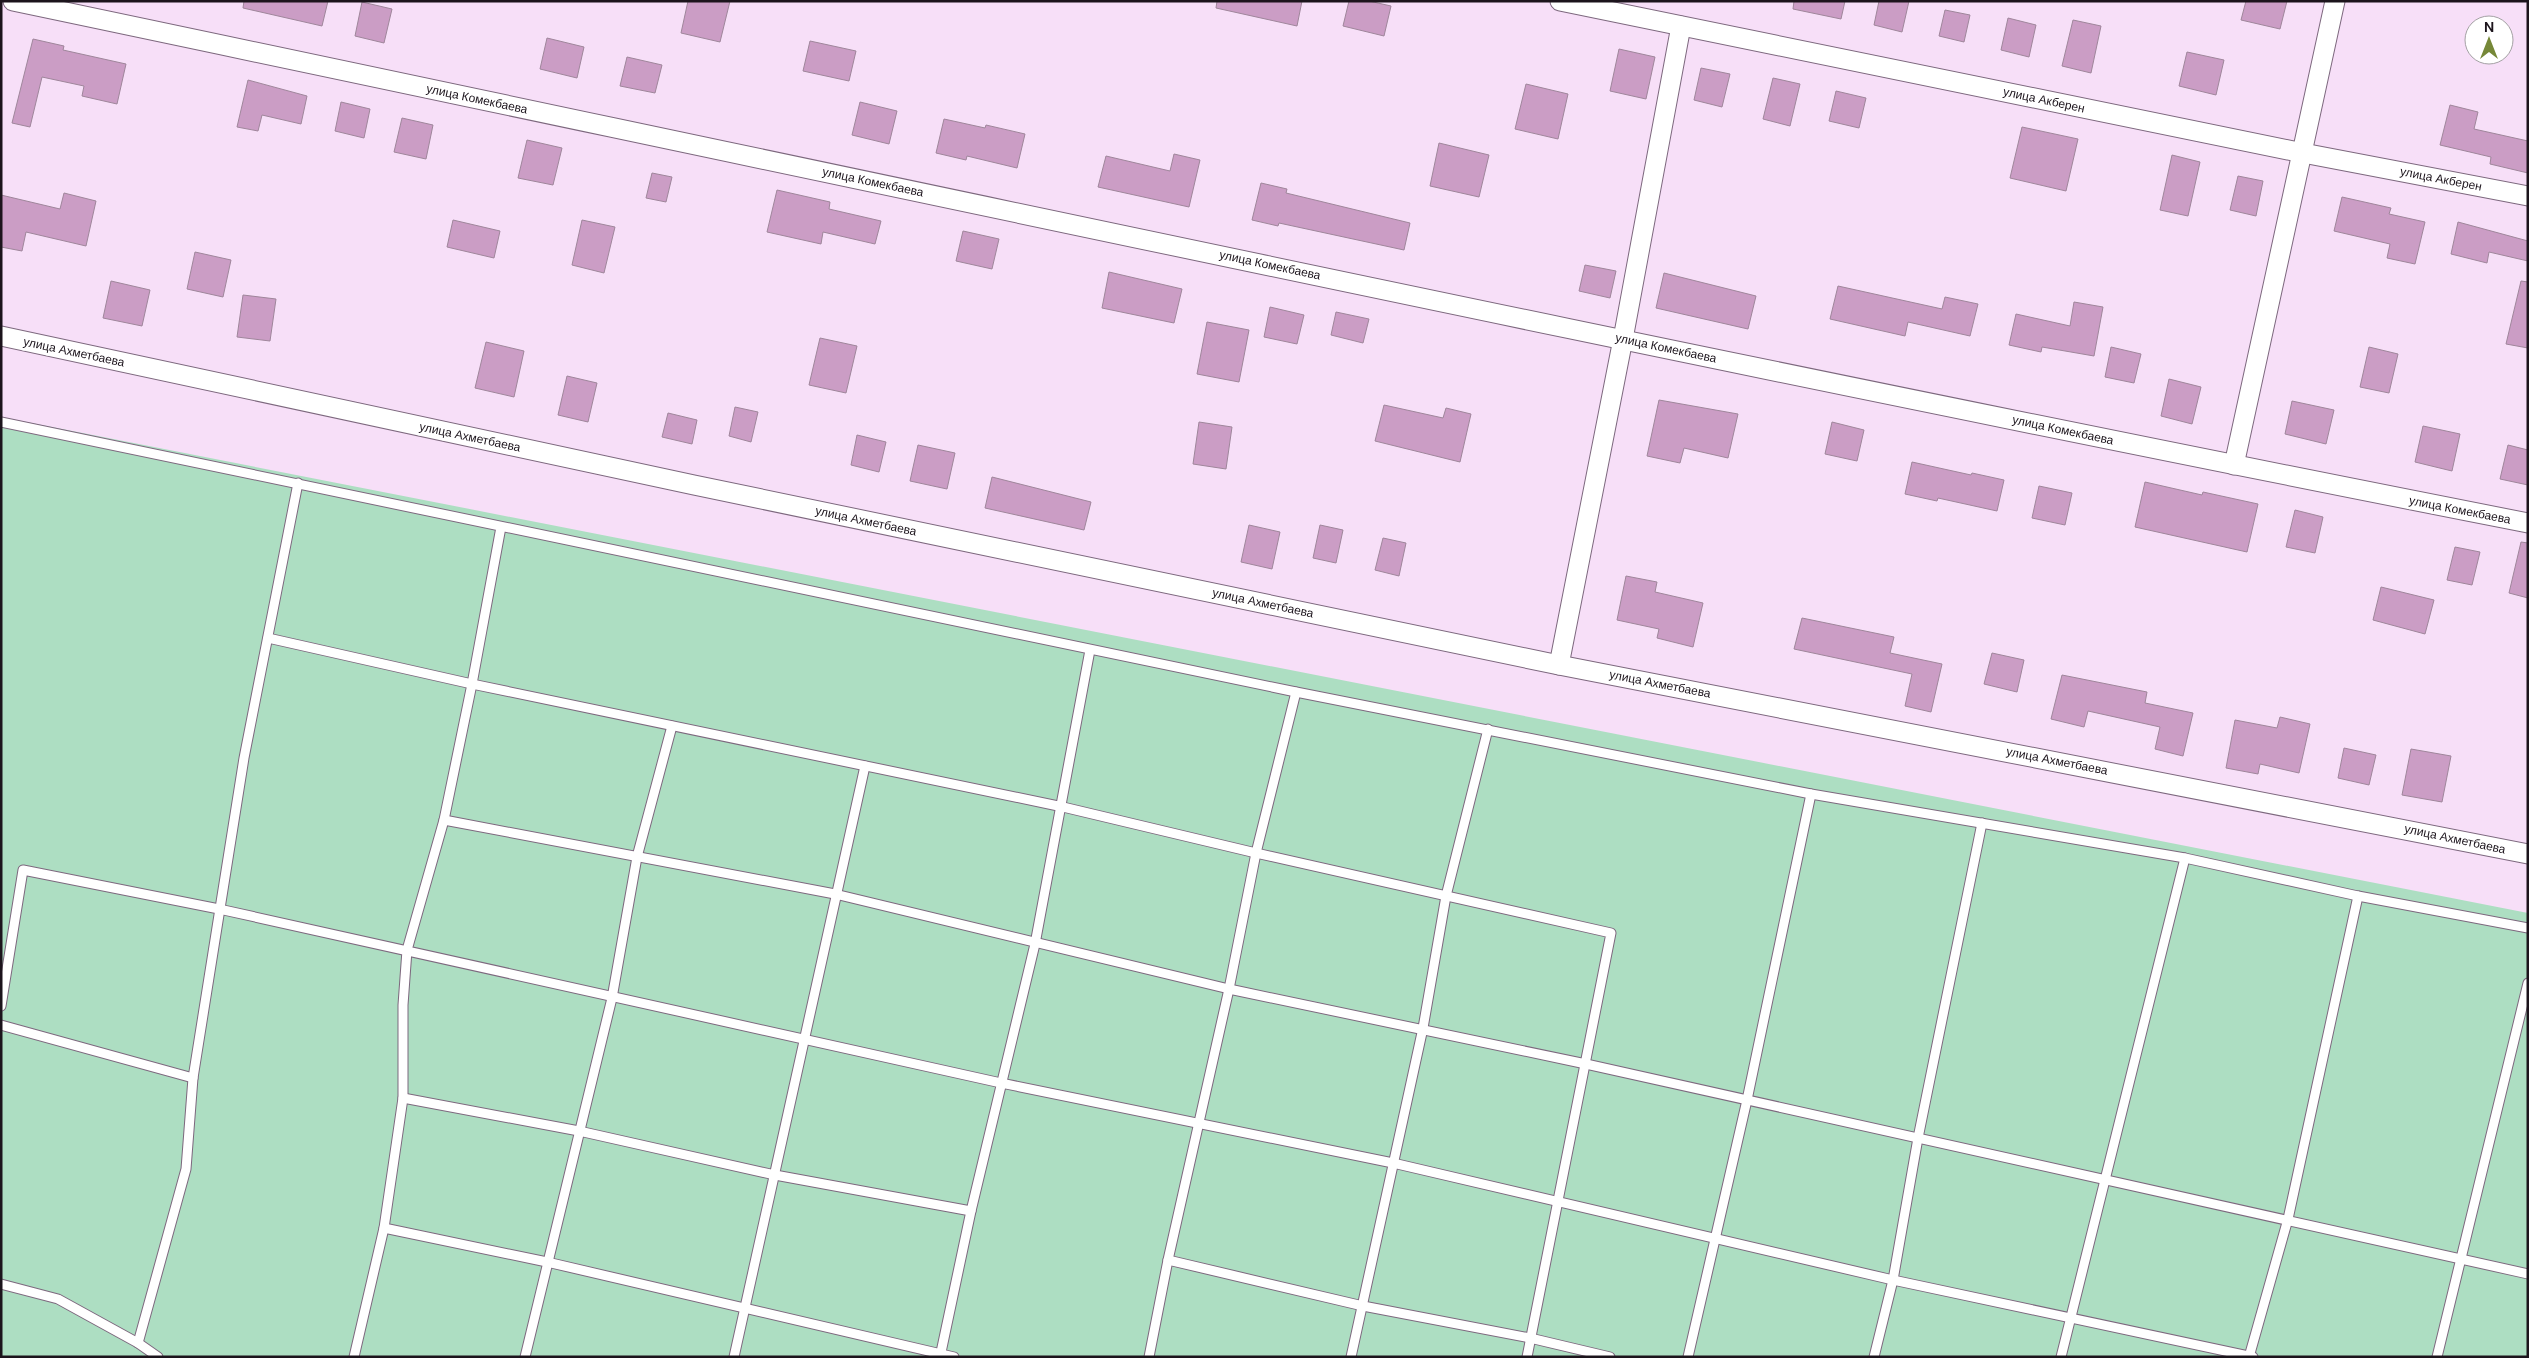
<svg xmlns="http://www.w3.org/2000/svg" width="2529" height="1358" font-family="'DM Sans',sans-serif">
<rect width="100%" height="100%" fill="#f7dff8"/>
<polygon fill="#addec2" points="1,417 2528,913 2528,1357 1,1357"/>
<g fill="#cb9dc5" stroke="#9f869b">
<polygon points="244,1 328,1 322,26 243,8"/>
<polygon points="688,1 730,1 720,42 681,33"/>
<polygon points="1217,1 1302,1 1297,26 1216,8"/>
<polygon points="1349,1 1369,1 1391,6 1384,36 1343,26"/>
<polygon points="1794,1 1845,1 1841,19 1793,9"/>
<polygon points="1879,1 1909,1 1902,32 1874,25"/>
<polygon points="2246,1 2287,1 2280,29 2241,20"/>
<polygon points="362,2 392,9 384,43 355,36"/>
<polygon points="1945,10 1970,15 1964,42 1939,36"/>
<polygon points="2008,18 2036,25 2029,57 2001,50"/>
<polygon points="2073,20 2101,26 2091,73 2062,66"/>
<polygon points="547,38 584,47 577,78 540,69"/>
<polygon points="33,39 64,46 63,50 126,64 117,104 82,96 84,86 42,77 30,127 12,123"/>
<polygon points="810,41 856,51 849,81 803,71"/>
<polygon points="1619,49 1655,57 1646,99 1610,91"/>
<polygon points="2187,52 2224,60 2216,95 2179,86"/>
<polygon points="627,57 662,65 655,93 620,86"/>
<polygon points="1701,68 1730,74 1722,107 1694,100"/>
<polygon points="1773,78 1800,84 1790,126 1763,119"/>
<polygon points="248,80 307,96 301,124 262,115 258,131 237,127"/>
<polygon points="1526,84 1568,94 1558,139 1515,129"/>
<polygon points="1836,91 1866,98 1859,128 1829,121"/>
<polygon points="341,102 370,109 364,138 335,131"/>
<polygon points="860,102 897,111 889,144 852,135"/>
<polygon points="2450,105 2478,112 2474,129 2528,141 2528,173 2490,164 2491,157 2440,145"/>
<polygon points="402,118 433,125 426,159 394,152"/>
<polygon points="944,119 985,128 986,125 1025,134 1017,168 967,156 966,160 936,153"/>
<polygon points="2022,127 2078,139 2066,191 2010,178"/>
<polygon points="527,140 562,148 553,185 518,178"/>
<polygon points="1439,143 1489,155 1479,197 1430,186"/>
<polygon points="1174,154 1200,160 1189,207 1098,187 1106,156 1170,171"/>
<polygon points="2172,155 2200,162 2188,216 2160,210"/>
<polygon points="652,173 672,177 666,202 646,198"/>
<polygon points="2238,176 2263,181 2256,216 2230,210"/>
<polygon points="1261,183 1287,189 1286,193 1410,223 1404,250 1279,223 1278,226 1252,220"/>
<polygon points="777,190 830,202 829,209 881,221 875,244 823,232 821,244 767,232"/>
<polygon points="64,193 96,201 86,246 26,232 22,251 1,247 1,195 60,209"/>
<polygon points="2342,197 2391,208 2389,214 2425,222 2415,264 2387,258 2390,244 2334,231"/>
<polygon points="453,220 500,231 494,258 447,247"/>
<polygon points="582,220 615,227 604,273 572,265"/>
<polygon points="2458,222 2528,241 2528,261 2489,252 2487,263 2451,254"/>
<polygon points="963,231 999,239 992,269 956,261"/>
<polygon points="195,252 231,260 223,297 187,289"/>
<polygon points="1585,265 1616,271 1610,298 1579,291"/>
<polygon points="1109,272 1182,289 1174,323 1102,308"/>
<polygon points="1664,273 1756,296 1748,329 1656,308"/>
<polygon points="111,281 150,290 142,326 103,318"/>
<polygon points="2521,281 2528,282 2528,348 2506,344"/>
<polygon points="1838,286 1942,309 1945,297 1978,304 1970,336 1908,322 1905,336 1830,319"/>
<polygon points="243,295 276,299 270,341 237,337"/>
<polygon points="2074,302 2103,307 2094,356 2042,347 2041,352 2009,345 2016,314 2070,326"/>
<polygon points="1270,307 1304,315 1297,344 1264,337"/>
<polygon points="1336,312 1369,319 1363,343 1331,335"/>
<polygon points="1207,322 1249,330 1239,382 1197,374"/>
<polygon points="820,338 857,346 846,393 809,385"/>
<polygon points="486,342 524,351 514,397 475,388"/>
<polygon points="2111,347 2141,354 2134,383 2105,377"/>
<polygon points="2369,347 2398,354 2389,393 2360,387"/>
<polygon points="567,376 597,383 588,422 558,415"/>
<polygon points="2169,379 2201,387 2192,424 2161,416"/>
<polygon points="1659,400 1738,414 1728,458 1684,448 1680,463 1647,456"/>
<polygon points="2292,401 2334,410 2326,444 2285,434"/>
<polygon points="1384,405 1443,418 1446,408 1471,414 1460,462 1375,441"/>
<polygon points="735,407 758,412 751,442 729,436"/>
<polygon points="668,413 697,420 692,444 662,437"/>
<polygon points="1199,422 1232,427 1226,469 1193,464"/>
<polygon points="1832,422 1864,430 1857,461 1825,454"/>
<polygon points="2423,426 2460,434 2452,471 2415,462"/>
<polygon points="857,435 886,442 879,472 851,465"/>
<polygon points="918,445 955,453 947,489 910,481"/>
<polygon points="2508,445 2528,450 2528,485 2500,479"/>
<polygon points="1912,462 1971,475 1972,473 2004,480 1997,511 1938,498 1937,501 1905,494"/>
<polygon points="992,477 1091,502 1084,530 985,508"/>
<polygon points="2145,482 2202,495 2203,492 2258,504 2247,552 2135,527"/>
<polygon points="2039,486 2072,493 2065,525 2032,518"/>
<polygon points="2295,510 2323,517 2315,553 2286,547"/>
<polygon points="1249,525 1280,532 1272,569 1241,562"/>
<polygon points="1320,525 1343,530 1336,563 1313,558"/>
<polygon points="1383,538 1406,543 1399,576 1375,570"/>
<polygon points="2521,542 2528,543 2528,598 2509,593"/>
<polygon points="2455,547 2480,552 2472,585 2447,580"/>
<polygon points="1626,576 1657,582 1655,592 1703,603 1693,647 1657,638 1659,629 1617,620"/>
<polygon points="2381,587 2434,600 2425,634 2373,620"/>
<polygon points="1802,618 1894,637 1890,653 1942,664 1931,712 1905,706 1912,674 1794,649"/>
<polygon points="1992,653 2024,660 2017,692 1984,684"/>
<polygon points="2062,675 2147,692 2145,703 2193,713 2183,756 2155,749 2160,727 2088,711 2084,727 2051,719"/>
<polygon points="2280,717 2310,724 2299,773 2260,764 2258,774 2226,768 2235,720 2277,728"/>
<polygon points="2344,748 2376,755 2369,785 2338,778"/>
<polygon points="2411,749 2451,756 2442,802 2402,795"/>
</g>
<g fill="none" stroke-linecap="round" stroke-linejoin="round">
<defs>
<g id="lane">
<polyline points="1,422 1296,692 1811,794 2185,858 2358,896 2528,928"/>
<polyline points="268,638 472,684 1063,807 1256,853 1611,933 1527,1357"/>
<polyline points="444,820 835,894 1229,989 1586,1064 2528,1274"/>
<polyline points="1,1006 23,870 219,909 1001,1083 1393,1163 1893,1280 2253,1357"/>
<polyline points="1,1025 193,1078"/>
<polyline points="403,1098 579,1131 775,1175 971,1211"/>
<polyline points="384,1228 547,1262 954,1357"/>
<polyline points="1168,1260 1363,1306 1530,1338 1610,1357"/>
<polyline points="1,1284 58,1299 138,1343 158,1357"/>
<polyline points="138,1343 186,1169 193,1078 244,758 298,483"/>
<polyline points="354,1357 384,1228 403,1098 403,1005 407,950 444,820 472,684 501,527"/>
<polyline points="525,1357 612,998 637,857 672,726"/>
<polyline points="734,1357 865,766"/>
<polyline points="940,1357 971,1211 1035,944 1090,650"/>
<polyline points="1149,1357 1168,1260 1229,989 1256,853 1296,692"/>
<polyline points="1351,1357 1423,1028 1446,896 1488,729"/>
<polyline points="1688,1357 1747,1100 1811,794"/>
<polyline points="1874,1357 1893,1280 1918,1138 1982,823"/>
<polyline points="2061,1357 2185,858"/>
<polyline points="2249,1357 2288,1219 2358,896"/>
<polyline points="2437,1357 2528,983"/>
</g>
<g id="street">
<path d="M13 1C851 177 1688 358 2528 523"/>
<polyline points="1560,1 2303,153 2528,196"/>
<polyline points="1,336 694,485 1559,665 2528,854"/>
<polyline points="2234,465 2335,1"/>
<polyline points="1559,665 1623,339 1681,26"/>
</g>
</defs>
<use href="#lane" stroke="#7d687e" stroke-width="11"/>
<use href="#street" stroke="#7d687e" stroke-width="21"/>
<use href="#lane" stroke="#fff" stroke-width="9"/>
<use href="#street" stroke="#fff" stroke-width="19"/>
</g>
<g text-anchor="middle" dominant-baseline="central" stroke-width="5" stroke-linejoin="round" paint-order="stroke">
<g font-size="12" fill="#1c141c" stroke="#fff">
<text transform="translate(477 99) rotate(12)">улица Комекбаева</text>
<text transform="translate(2044 100) rotate(12)">улица Акберен</text>
<text transform="translate(2441 179) rotate(11)">улица Акберен</text>
<text transform="translate(873 182) rotate(12)">улица Комекбаева</text>
<text transform="translate(1270 265) rotate(12)">улица Комекбаева</text>
<text transform="translate(1666 348) rotate(12)">улица Комекбаева</text>
<text transform="translate(74 352) rotate(12)">улица Ахметбаева</text>
<text transform="translate(2063 430) rotate(12)">улица Комекбаева</text>
<text transform="translate(470 437) rotate(12)">улица Ахметбаева</text>
<text transform="translate(2460 510) rotate(11)">улица Комекбаева</text>
<text transform="translate(866 521) rotate(12)">улица Ахметбаева</text>
<text transform="translate(1263 603) rotate(12)">улица Ахметбаева</text>
<text transform="translate(1660 684) rotate(11)">улица Ахметбаева</text>
<text transform="translate(2057 761) rotate(11)">улица Ахметбаева</text>
<text transform="translate(2455 839) rotate(12)">улица Ахметбаева</text>
</g>
</g>
<rect width="2529" height="1358" fill="none" stroke="#1c141c" stroke-width="5"/>
<g transform="translate(2489 40)"><circle r="24" fill="#ffffff" stroke="#a4a1a4"/>
<path d="M0-4L9 19L0 12L-9 19Z" fill="#768838"/>
<text y="-8" font-size="14" font-weight="bold" text-anchor="middle" fill="#1c141c">N</text>
</g>
</svg>
